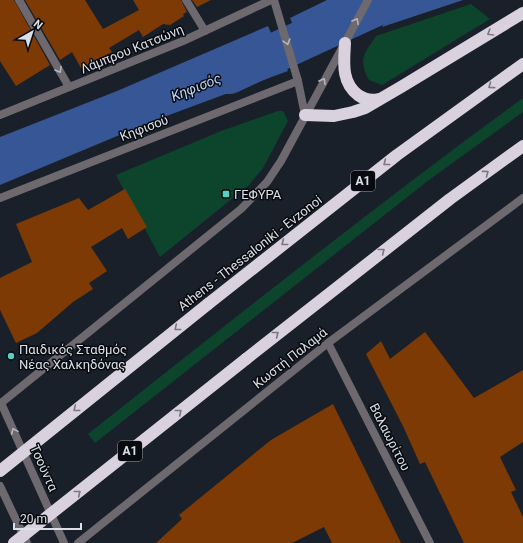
<svg xmlns="http://www.w3.org/2000/svg" width="523" height="543" font-family="Roboto,sans-serif">
<rect width="100%" height="100%" fill="#19202a"/>
<g fill="#0c452b">
<path d="M471 4 490 19 382 85 369 80C358 59 364 54 376 36Z"/>
<path d="M523 98V112L429 180 95 443 88 434C232 320 375 206 523 98Z"/>
<polygon points="278,111 283,111 288,121 263,168 249,185 160,257 116,175 221,131"/>
</g>
<g fill="#365695">
<polygon points="327,0 345,0 308,60 290,18"/>
<polygon points="397,0 463,0 382,27"/>
<polygon points="268,26 288,71 153,121 0,185 0,137 117,91"/>
</g>
<g fill="none" stroke-linecap="round" stroke-linejoin="round">
<polyline stroke="#365695" stroke-width="40" points="229,74 389,0"/>
</g>
<g fill="#7e3a04">
<polygon points="0,0 14,0 50,65 16,86 0,61"/>
<polygon points="25,0 85,0 103,29 139,10 133,0 181,0 187,12 183,14 184,16 170,25 163,24 143,37 139,30 109,48 112,52 81,68 72,52 60,60"/>
<polygon points="192,0 211,0 197,7"/>
<polygon points="125,189 147,227 128,239 122,228 91,247 107,271 89,283 93,289 73,302 37,333 16,343 0,310 0,278 32,262 16,224 79,198 88,210"/>
<polygon points="425,332 474,398 523,370 523,442 500,457 516,490 511,492 523,517 523,543 464,543 425,462 420,464 403,426 366,354 381,341 390,359"/>
<polygon points="333,404 401,543 332,543 324,527 292,543 156,543 182,519 179,515 271,440"/>
</g>
<g fill="none" stroke-linecap="round" stroke-linejoin="round">
<g stroke="#6d696e" stroke-width="8">
<polyline points="19,0 69,87"/>
<polyline points="186,0 205,31"/>
<polyline points="0,198 298,81"/>
<polyline points="328,343 430,543"/>
</g>
<g stroke="#6d696e" stroke-width="8">
<polyline points="274,0 298,81 305,115"/>
<polyline points="0,115 183,41 271,0"/>
<polyline points="1,403 64,543"/>
<polyline points="0,404 241,209 267,182 281,161 368,0"/>
<polyline points="0,486 27,543"/>
<polyline points="78,543 328,343 523,198"/>
</g>
<g stroke="#dad1df" stroke-width="12">
<path d="M345 43C344 62 341 82 358 95 365 100 371 101 379 99"/>
<polyline points="305,115 334,116 353,112 365,108 401,87 523,13"/>
<polyline points="208,304 397,155 523,64"/>
<polyline points="246,359 450,199 523,146"/>
</g>
<g stroke="#dad1df" stroke-width="12">
<polyline points="0,471 208,304"/>
<polyline points="14,543 246,359"/>
</g>
</g>
<defs><path id="oneway-chevron" d="M-2-3.5L2.5 0L-2 3.5" fill="none" stroke-width="1.6" stroke-linecap="round" stroke-linejoin="round"/></defs>
<g stroke="#b4b6bc">
<use href="#oneway-chevron" transform="translate(356 21) rotate(-61)"/>
<use href="#oneway-chevron" transform="translate(287 42) rotate(74)"/>
<use href="#oneway-chevron" transform="translate(59 70) rotate(60)"/>
<use href="#oneway-chevron" transform="translate(323 81) rotate(-61)"/>
<use href="#oneway-chevron" transform="translate(14 431) rotate(-114)"/>
</g>
<g stroke="#7b7781">
<use href="#oneway-chevron" transform="translate(490 33) rotate(149)"/>
<use href="#oneway-chevron" transform="translate(491 86) rotate(144)"/>
<use href="#oneway-chevron" transform="translate(386 163) rotate(142)"/>
<use href="#oneway-chevron" transform="translate(486 173) rotate(-36)"/>
<use href="#oneway-chevron" transform="translate(284 243) rotate(142)"/>
<use href="#oneway-chevron" transform="translate(382 251) rotate(-38)"/>
<use href="#oneway-chevron" transform="translate(177 328) rotate(141)"/>
<use href="#oneway-chevron" transform="translate(276 334) rotate(-38)"/>
<use href="#oneway-chevron" transform="translate(76 409) rotate(141)"/>
<use href="#oneway-chevron" transform="translate(179 412) rotate(-39)"/>
<use href="#oneway-chevron" transform="translate(78 493) rotate(-39)"/>
</g>
<g fill="#57cec1" stroke="#070a0e" stroke-width="1.5">
<rect x="222" y="190" width="8" height="8" rx="2"/>
<circle cx="11" cy="356" r="4"/>
</g>
<g text-anchor="middle" dominant-baseline="central" stroke-width="3" stroke-linejoin="round" paint-order="stroke">
<g fill="#070a0e" stroke="#9ba0a5" stroke-width="1">
<rect x="351" y="171" width="24" height="20" rx="3"/>
<rect x="118" y="441" width="24" height="20" rx="3"/>
</g>
<g font-size="12" font-weight="bold" fill="#dbe0e6">
<text x="363" y="181">Α1</text>
<text x="130" y="451">Α1</text>
</g>
<g font-size="13" fill="#dbe0e6" stroke="#070a0e">
<text transform="translate(132 49) rotate(-22)">Λάμπρου Κατσώνη</text>
<text transform="translate(144 128) rotate(-21)">Κηφισού</text>
<text transform="translate(250 253) rotate(-38)">Athens - Thessaloniki - Evzonoi</text>
<text transform="translate(290 358) rotate(-38)">Κωστή Παλαμά</text>
<text transform="translate(390 437) rotate(63)">Βαλαωρίτου</text>
<text transform="translate(44 468) rotate(66)">Τσούντα</text>
</g>
<g font-size="13" fill="#dbe0e6" stroke="#070a0e" text-anchor="start">
<text x="234" y="194">ΓΕΦΥΡΑ</text>
<text x="19" y="349">Παιδικός Σταθμός<tspan x="19" dy="15">Νέας Χαλκηδόνας</tspan></text>
</g>
<g font-size="14" font-style="italic" fill="#bfd3f8" stroke="#070a0e">
<text transform="translate(196 87) rotate(-22)">Κηφισός</text>
</g>
</g>
<g transform="translate(32 32) rotate(39)" stroke="#070a0e" stroke-width="3" paint-order="stroke">
<path d="M0-3L7 15L0 10L-7 15Z" fill="#dbe0e6"/>
<text y="-6" font-size="11" font-weight="bold" text-anchor="middle" fill="#dbe0e6">N</text>
</g>
<path d="M14 523v6h67v-6" fill="none" stroke="#dbe0e6" stroke-width="2"/>
<text x="20" y="523" font-size="12" fill="#dbe0e6" stroke="#070a0e" stroke-width="3" paint-order="stroke">20 m</text>
</svg>
